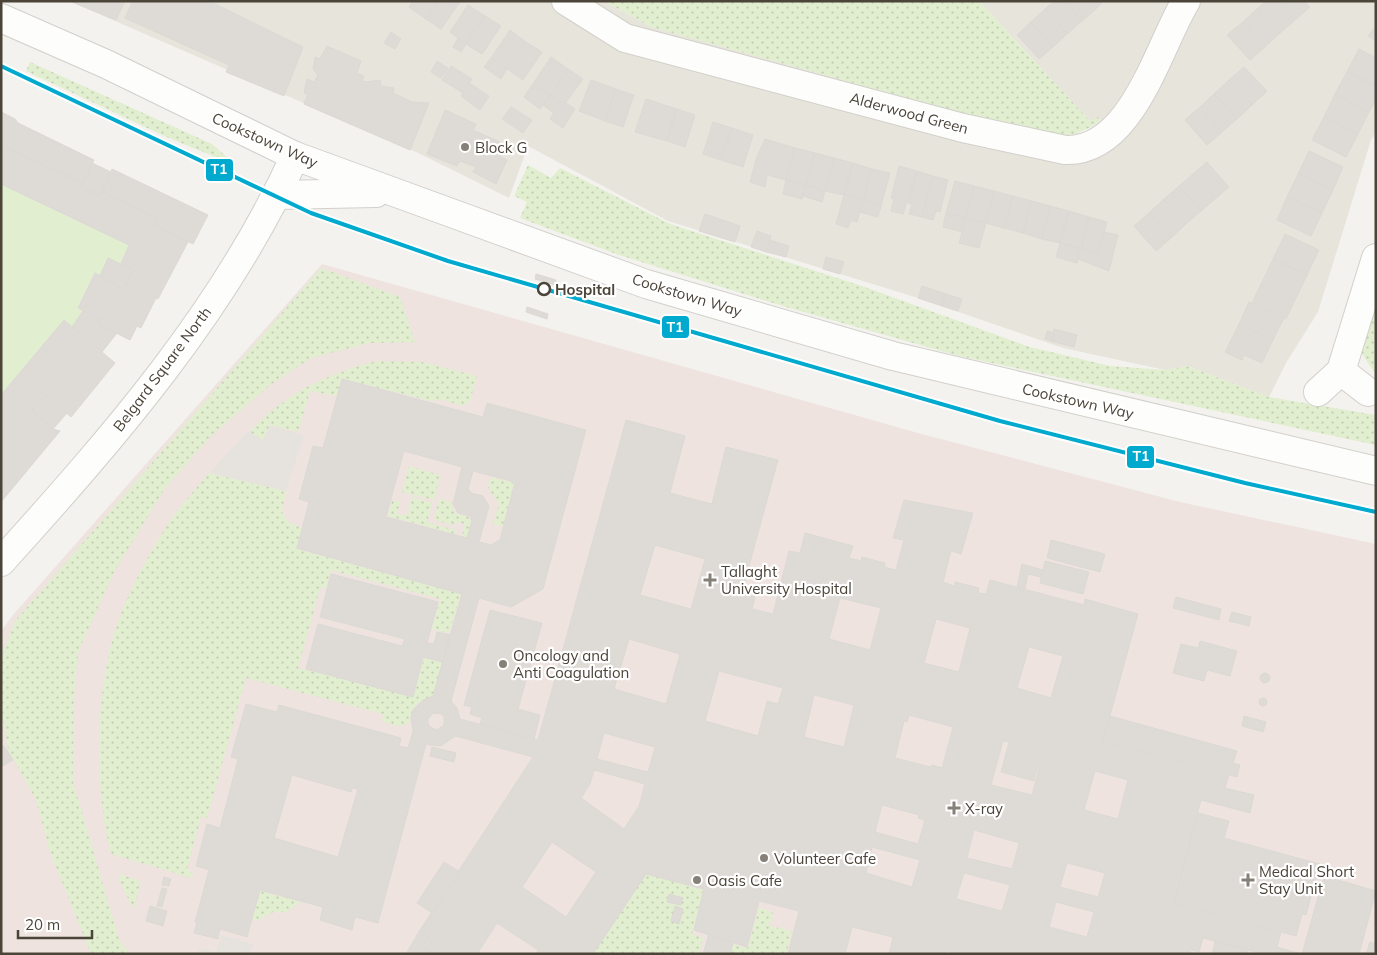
<svg xmlns="http://www.w3.org/2000/svg" width="1377" height="955" font-family="Mulish,sans-serif">
<defs>
<pattern id="grass-dots" width="8" height="8" patternUnits="userSpaceOnUse" patternTransform="scale(1.25)"><rect width="8" height="8" fill="#e1eecf"/><path d="M2 2h.1M6 6h.1" fill="none" stroke="#c3cdb2" stroke-width="1.8" stroke-linecap="round"/></pattern>
</defs>
<rect width="100%" height="100%" fill="#f4f2ee"/>
<polygon fill="#e7e4dc" points="69,1 604,1 651,27 1030,132 1084,133 1101,120 1090,121 979,1 1376,1 1376,132 1371,140 1318,312 1286,363 1269,397 1187,366 1165,370 1063,348 918,298 668,221 528,146 509,198 416,152"/>
<polygon fill="#eee3df" points="322,264 918,433 1180,502 1376,544 1376,954 1,954 1,631 13,615"/>
<g fill="url(#grass-dots)">
<path d="M604 1H979L1090 121 1099 117 1101 120C1073 140 1063 136 1030 132L651 27Z"/>
<polygon points="30,62 212,144 228,158 227,162 162,135 26,71"/>
<polygon points="528,165 551,178 560,168 670,224 862,286 1030,347 1110,366 1165,370 1187,366 1269,397 1376,415 1376,445 959,356 786,307 619,255 520,218 527,202 514,196"/>
<polygon points="321,268 400,297 415,342 369,343 311,358 270,385 212,435 165,488 114,572 78,652 74,699 73,782 119,939 129,954 91,954 50,852 36,800 8,749 1,710 1,658 15,621"/>
<polygon points="1376,299 1376,375 1361,352 1362,344"/>
<path d="M377 361 422 362 477 376 470 401 463 406 440 399 431 401 342 379 336 396 310 391 298 432 270 425 263 439 254 438 251 434 252 429C287 393 328 373 377 361Z"/>
<polygon points="409,466 440,475 434,500 402,492"/>
<path d="M209 473 286 491 282 512 288 522 302 528 297 549 461 594 449 633 432 629 440 599 331 570 326 588H320L298 668 413 697 424 658 442 662 433 696 415 705 408 724 396 726 382 721 383 714 246 678 207 818 201 817 187 869 193 874 192 878 111 854C96 793 95 720 108 658 117 612 143 563 168 524 180 506 195 490 209 473Z"/>
<polygon points="491,477 514,483 503,526 493,524 499,504 488,488"/>
<polygon points="412,497 432,503 427,522 455,530 455,534 388,516 392,500 400,502 397,514 407,516"/>
<polygon points="439,499 452,502 451,505 456,514 469,517 471,521 467,538 462,536 465,524 455,522 453,525 434,520"/>
<polygon points="120,874 139,881 139,889 134,908 132,907 119,879"/>
<polygon points="646,874 703,890 692,934 703,938 699,954 593,954"/>
<polygon points="260,891 301,902 286,912 273,912 257,921 252,920"/>
<polygon points="759,907 773,913 769,926 792,931 786,954 731,954 733,944 748,948"/>
</g>
<polygon fill="#e1eecf" points="1,184 129,245 121,264 100,276 94,274 78,307 83,311 72,327 64,320 1,395"/>
<g fill="#e6e3df">
<polygon points="270,426 304,435 286,491 209,473 248,431 263,440"/>
<polygon points="221,935 253,944 250,954 198,954 199,948 216,952"/>
</g>
<g fill="#dedbd6" stroke="#dcd9d4" fill-rule="evenodd">
<polygon points="70,1 125,1 116,20"/>
<polygon points="133,1 209,1 303,47 284,96 226,72 229,65 125,18"/>
<polygon points="413,1 438,1 426,19 409,7"/>
<polygon points="438,1 460,2 441,29 426,19"/>
<polygon points="1054,1 1065,1 1082,21 1067,34 1045,9"/>
<polygon points="1065,1 1091,1 1097,8 1082,21"/>
<polygon points="1091,1 1104,1 1097,8"/>
<polygon points="1266,1 1278,1 1295,20 1279,34 1257,9"/>
<polygon points="1278,1 1304,1 1310,7 1295,20"/>
<polygon points="468,5 485,16 466,44 450,32"/>
<polygon points="1045,9 1067,34 1053,47 1031,22"/>
<polygon points="1257,9 1279,34 1265,47 1243,22"/>
<polygon points="485,16 501,26 482,54 466,44"/>
<polygon points="1031,22 1053,47 1039,59 1017,35"/>
<polygon points="1243,22 1265,47 1250,60 1227,35"/>
<polygon points="1376,26 1376,41 1368,36"/>
<polygon points="510,30 526,42 507,69 491,58"/>
<polygon points="391,32 401,39 395,49 384,43"/>
<polygon points="458,38 466,44 461,52 453,47"/>
<polygon points="526,42 542,52 523,80 507,69"/>
<polygon points="327,46 361,61 357,73 364,76 362,81 367,82 380,80 381,86 394,88 393,93 412,102 429,103 410,150 304,104 308,94 304,93 307,79 314,82 318,75 313,69 315,57 320,59"/>
<polygon points="1359,49 1376,58 1376,86 1347,72"/>
<polygon points="551,57 568,69 550,95 533,84"/>
<polygon points="491,58 507,69 501,79 484,67"/>
<polygon points="437,61 448,68 441,78 431,72"/>
<polygon points="451,66 472,79 463,93 442,80"/>
<polygon points="1244,67 1267,91 1252,105 1229,80"/>
<polygon points="568,69 583,79 564,105 550,95"/>
<polygon points="1347,72 1376,86 1376,99 1369,112 1335,94"/>
<polygon points="591,80 616,89 605,121 579,111"/>
<polygon points="1229,80 1252,105 1237,119 1214,94"/>
<polygon points="469,83 489,96 480,110 461,96"/>
<polygon points="533,84 550,95 540,109 524,97"/>
<polygon points="616,89 634,95 623,127 605,121"/>
<polygon points="1214,94 1237,119 1222,132 1200,107"/>
<polygon points="1335,94 1369,112 1358,134 1324,117"/>
<polygon points="550,95 564,105 566,103 575,109 563,128 550,119 554,113 543,105"/>
<polygon points="646,99 677,109 667,141 635,132"/>
<polygon points="511,107 532,120 523,133 502,119"/>
<polygon points="1200,107 1222,132 1207,145 1185,120"/>
<polygon points="677,109 695,115 685,147 667,141"/>
<polygon points="445,110 476,124 473,130 500,142 498,145 504,148 500,157 507,160 496,184 473,172 476,167 460,161 457,166 427,154"/>
<polygon points="1,112 15,119 18,123 94,160 83,183 1,145"/>
<polygon points="1324,117 1358,134 1346,157 1312,140"/>
<polygon points="713,122 732,128 721,160 703,154"/>
<polygon points="732,128 753,135 743,167 721,160"/>
<polygon points="765,139 795,148 786,180 767,175 765,187 750,182 757,156"/>
<polygon points="1,145 83,183 81,187 100,196 102,192 158,218 155,225 188,242 158,299 156,298 141,328 137,326 130,340 98,324 100,319 78,308 95,273 124,289 133,270 121,264 129,245 1,184"/>
<polygon points="795,148 815,153 806,185 786,180"/>
<polygon points="1309,151 1343,167 1333,190 1298,174"/>
<polygon points="815,153 834,158 825,191 806,185"/>
<polygon points="834,158 853,163 844,195 825,191"/>
<polygon points="1207,162 1229,187 1215,199 1193,174"/>
<polygon points="92,163 111,172 100,196 81,187"/>
<polygon points="853,163 872,169 863,200 844,195"/>
<polygon points="899,166 917,171 903,214 891,211 894,199 891,198"/>
<polygon points="112,169 208,215 193,244 155,225 158,218 102,192"/>
<polygon points="872,169 890,173 881,206 863,200"/>
<polygon points="917,171 933,176 922,217 909,214 912,204 908,203"/>
<polygon points="1193,174 1215,199 1201,211 1179,186"/>
<polygon points="1298,174 1333,190 1322,213 1287,197"/>
<polygon points="933,176 948,180 940,212 936,211 933,220 922,217"/>
<polygon points="786,180 806,185 802,199 783,194"/>
<polygon points="955,181 974,186 966,218 946,213"/>
<polygon points="806,185 825,191 822,202 803,196"/>
<polygon points="974,186 994,191 986,223 966,218"/>
<polygon points="1179,186 1201,211 1186,224 1164,199"/>
<polygon points="994,191 1013,196 1004,228 986,223"/>
<polygon points="844,195 863,200 857,222 851,220 848,228 836,224"/>
<polygon points="1013,196 1032,201 1023,233 1004,228"/>
<polygon points="1287,197 1322,213 1311,236 1277,220"/>
<polygon points="1164,199 1186,224 1171,238 1149,213"/>
<polygon points="863,200 881,206 878,217 859,212"/>
<polygon points="1032,201 1050,206 1042,239 1023,233"/>
<polygon points="1050,206 1069,211 1060,243 1042,239"/>
<polygon points="1069,211 1089,217 1081,249 1060,243"/>
<polygon points="946,213 966,218 962,232 943,227"/>
<polygon points="1149,213 1171,238 1156,251 1134,226"/>
<polygon points="705,214 740,226 735,242 699,231"/>
<polygon points="1089,217 1107,222 1098,253 1081,249"/>
<polygon points="966,218 986,223 979,248 959,243"/>
<polygon points="757,231 771,236 766,252 751,247"/>
<polygon points="1104,232 1118,235 1109,271 1078,259 1081,249 1098,253"/>
<polygon points="1285,234 1319,250 1307,275 1273,259"/>
<polygon points="770,240 789,246 786,257 766,252"/>
<polygon points="1060,243 1081,249 1077,263 1056,257"/>
<polygon points="826,257 844,262 840,274 823,269"/>
<polygon points="108,258 133,270 124,289 100,276"/>
<polygon points="1273,259 1307,275 1295,300 1261,284"/>
<polygon points="536,274 556,280 555,285 535,279"/>
<polygon points="1261,284 1295,300 1286,319 1252,303"/>
<polygon points="922,286 946,294 942,306 918,298"/>
<polygon points="946,294 962,299 958,311 942,306"/>
<polygon points="1249,302 1284,318 1273,340 1239,324"/>
<polygon points="527,307 548,314 547,319 526,312"/>
<polygon points="83,311 100,319 98,324 117,333 102,352 72,327"/>
<polygon points="64,320 115,363 71,417 46,395 32,411 53,429 60,431 1,502 1,395"/>
<polygon points="1239,324 1273,340 1262,363 1244,355 1242,360 1225,352"/>
<polygon points="1054,329 1077,335 1074,347 1051,341"/>
<polygon points="1047,331 1054,333 1051,341 1045,339"/>
<path d="M342 379 483 417 487 403 586 430 543 589 511 607 479 598 451 701 457 708 460 719 538 740 626 420 685 436 670 493 712 504 726 447 778 460 743 588H745L744 593 755 597 752 609 773 614 789 551 800 553 805 533 853 546 849 558 861 561 862 557 885 563 884 567 896 570 904 540 893 538 904 500 973 513 961 554 951 551 943 582 954 586 955 582 979 588 978 593 986 594 990 580 1084 605 1085 599 1138 614 1103 741 1229 774 1225 788 1254 795 1250 813 1201 800 1174 903 1281 932 1277 947 1301 954H1262L1203 938 1199 952 1191 950 1189 954H957L946 951 945 954H889L893 937 852 927 845 954H788L799 911 759 901 747 947 694 930 704 889 646 874 593 954H536L538 950 497 923 477 954H433L422 946 429 936 420 930 533 757 455 736 441 746 430 745 423 743 413 731 411 718 413 710 423 700 433 696 462 594 297 548 309 502 299 499 313 446 323 448ZM404 451 462 467 453 504 458 513 470 516 472 521 467 538 386 517ZM473 471 515 482 500 540 491 545 479 542 489 506 483 496 471 493 468 489ZM655 545 705 559 691 609 640 595ZM840 598 881 608 870 650 829 639ZM936 619 970 628 959 672 924 663ZM629 639 680 654 666 704 614 689ZM1029 647 1063 656 1051 698 1017 688ZM719 671 783 688 778 704 767 701 758 736 705 721ZM814 695 854 705 844 747 804 737ZM433 713 441 714 444 717V725L437 730 430 727 428 723V719ZM909 715 953 727 942 768 932 765 931 767 895 758 904 721 907 722ZM604 733 655 747 648 772 597 759ZM1003 741 1009 742 1001 772 1034 781 1037 769H1039L1032 795 991 785ZM594 770 645 784 639 806 624 829 581 798 590 784ZM1095 771 1128 780 1118 819 1084 810ZM882 805 919 815 918 818 925 820 918 844 875 832ZM974 830 1019 843 1012 869 967 858ZM552 842 596 872 566 917 522 887ZM872 847 920 860 912 887 866 873ZM1067 863 1105 873 1098 897 1060 887ZM964 873 1010 885 1002 911 956 899ZM1056 902 1094 912 1087 937 1049 927Z"/>
<polygon points="46,395 67,413 53,429 32,411"/>
<polygon points="1051,540 1105,554 1100,572 1047,558"/>
<polygon points="1045,561 1089,572 1083,594 1040,583"/>
<polygon points="1022,564 1043,570 1041,577 1028,574 1025,589 1017,587"/>
<polygon points="331,574 438,602 427,643 434,644 437,632 450,635 443,662 423,657 413,697 306,669 318,624 402,646 405,639 320,617"/>
<polygon points="1176,597 1221,609 1219,620 1173,608"/>
<polygon points="490,610 542,623 518,709 540,715 534,739 480,724 482,718 470,714 472,707 464,705"/>
<polygon points="1232,612 1251,617 1249,626 1229,621"/>
<polygon points="1200,641 1237,651 1230,676 1207,670 1204,681 1173,673 1181,644 1198,648"/>
<circle cx="1265" cy="678" r="5"/>
<circle cx="1263" cy="702" r="4"/>
<path d="M246 704 277 712 279 705 383 733 401 738 399 746 408 748 413 731 426 744 378 923 355 917 352 930 320 920 323 907 260 890 247 937 220 929 218 939 194 933 197 923 195 922 209 870 196 866 207 824 220 828 238 759 231 757ZM292 775 351 792 352 788 358 789 338 857 274 838Z"/>
<polygon points="1110,716 1237,751 1233,763 1240,765 1237,777 1103,741"/>
<polygon points="1244,716 1266,722 1263,732 1242,726"/>
<polygon points="4,746 13,760 1,767 1,748"/>
<polygon points="432,747 456,753 454,762 430,756"/>
<polygon points="1198,813 1229,821 1224,838 1320,864 1306,915 1302,914 1296,936 1174,903"/>
<polygon points="444,862 460,872 432,913 417,903"/>
<polygon points="1324,876 1376,891 1359,954 1302,954"/>
<polygon points="164,877 171,879 169,886 162,885"/>
<polygon points="162,888 167,889 162,907 157,906"/>
<polygon points="669,894 683,898 681,905 667,902"/>
<polygon points="150,906 167,911 163,926 146,921"/>
<polygon points="675,906 683,909 679,924 671,921"/>
<polygon points="420,930 429,936 422,946 433,954 406,954"/>
<polygon points="709,934 733,943 730,954 703,954"/>
<polygon points="1215,942 1248,950 1247,954 1212,954"/>
<polygon points="1370,942 1376,944 1376,954 1366,954"/>
</g>
<g fill="none" stroke-linecap="round" stroke-linejoin="round">
<defs>
<g id="minor">
<path d="M566 1 625 38 963 128 1065 150C1132 153 1158 47 1186 1"/>
<polyline points="1,18 106,64 295,156 646,284 893,356 1376,471"/>
<polyline points="277,195 376,193"/>
<polyline points="1318,392 1341,371"/>
<polyline points="1368,392 1341,371 1376,258"/>
<path d="M1 562C114 437 225 310 295 156"/>
</g>
</defs>
<use href="#minor" stroke="#d2d0cb" stroke-width="30"/>
<use href="#minor" stroke="#fdfdfc" stroke-width="28"/>
<defs>
<polyline id="tram-1" points="1,66 311,213 448,261 1000,421 1245,483 1376,512"/>
</defs>
<use href="#tram-1" stroke="#fff" stroke-width="8"/>
<use href="#tram-1" stroke="#00a9ce" stroke-width="4"/>
</g>
<g fill="#868178" stroke="#fff" stroke-width="2">
<circle cx="465" cy="147" r="5"/>
<path d="M707.5 572.5h5v5h5v5h-5v5h-5v-5h-5v-5h5z"/>
<circle cx="503" cy="664" r="5"/>
<path d="M951.5 800.5h5v5h5v5h-5v5h-5v-5h-5v-5h5z"/>
<circle cx="764" cy="858" r="5"/>
<circle cx="697" cy="880" r="5"/>
<path d="M1245.5 872.5h5v5h5v5h-5v5h-5v-5h-5v-5h5z"/>
</g>
<circle fill="#fff" stroke="#4b4439" stroke-width="2.5" cx="544" cy="289" r="6"/>
<g text-anchor="middle" dominant-baseline="central" stroke-width="4.5" stroke-linejoin="round" paint-order="stroke">
<g font-size="15" fill="#4b4439" stroke="#fff">
<text transform="translate(909 113) rotate(15)">Alderwood Green</text>
<text transform="translate(265 140) rotate(24)">Cookstown Way</text>
<text transform="translate(687 295) rotate(17)">Cookstown Way</text>
<text transform="translate(162 369) rotate(-53)">Belgard Square North</text>
<text transform="translate(1078 401) rotate(13)">Cookstown Way</text>
</g>
<g font-size="15" fill="#4b4439" stroke="#fff" text-anchor="start">
<text x="475" y="147">Block G</text>
<text x="721" y="571">Tallaght<tspan x="721" dy="17">University Hospital</tspan></text>
<text x="513" y="655">Oncology and<tspan x="513" dy="17">Anti Coagulation</tspan></text>
<text x="965" y="808">X-ray</text>
<text x="774" y="858">Volunteer Cafe</text>
<text x="1259" y="871">Medical Short<tspan x="1259" dy="17">Stay Unit</tspan></text>
<text x="707" y="880">Oasis Cafe</text>
</g>
<g font-size="15" font-weight="bold" fill="#4b4439" stroke="#fff" text-anchor="start">
<text x="555" y="289">Hospital</text>
</g>
</g>
<g stroke="#fff" stroke-width="2">
<rect x="205" y="158" width="29" height="24" rx="5" fill="#00a9ce"/>
<rect x="661" y="315" width="29" height="24" rx="5" fill="#00a9ce"/>
<rect x="1126" y="445" width="29" height="24" rx="5" fill="#00a9ce"/>
</g>
<g font-size="14" text-anchor="middle" font-weight="bold" fill="#fff">
<text x="219" y="174">T1</text>
<text x="675" y="332">T1</text>
<text x="1141" y="461">T1</text>
</g>
<rect width="1377" height="955" fill="none" stroke="#4b4439" stroke-width="5"/>
<path d="M18 930v8h74v-8" fill="none" stroke="#4b4439" stroke-width="2.5"/>
<text x="25" y="930" font-size="15" fill="#4b4439" stroke="#ffffff" stroke-width="4" paint-order="stroke">20 m</text>
</svg>
